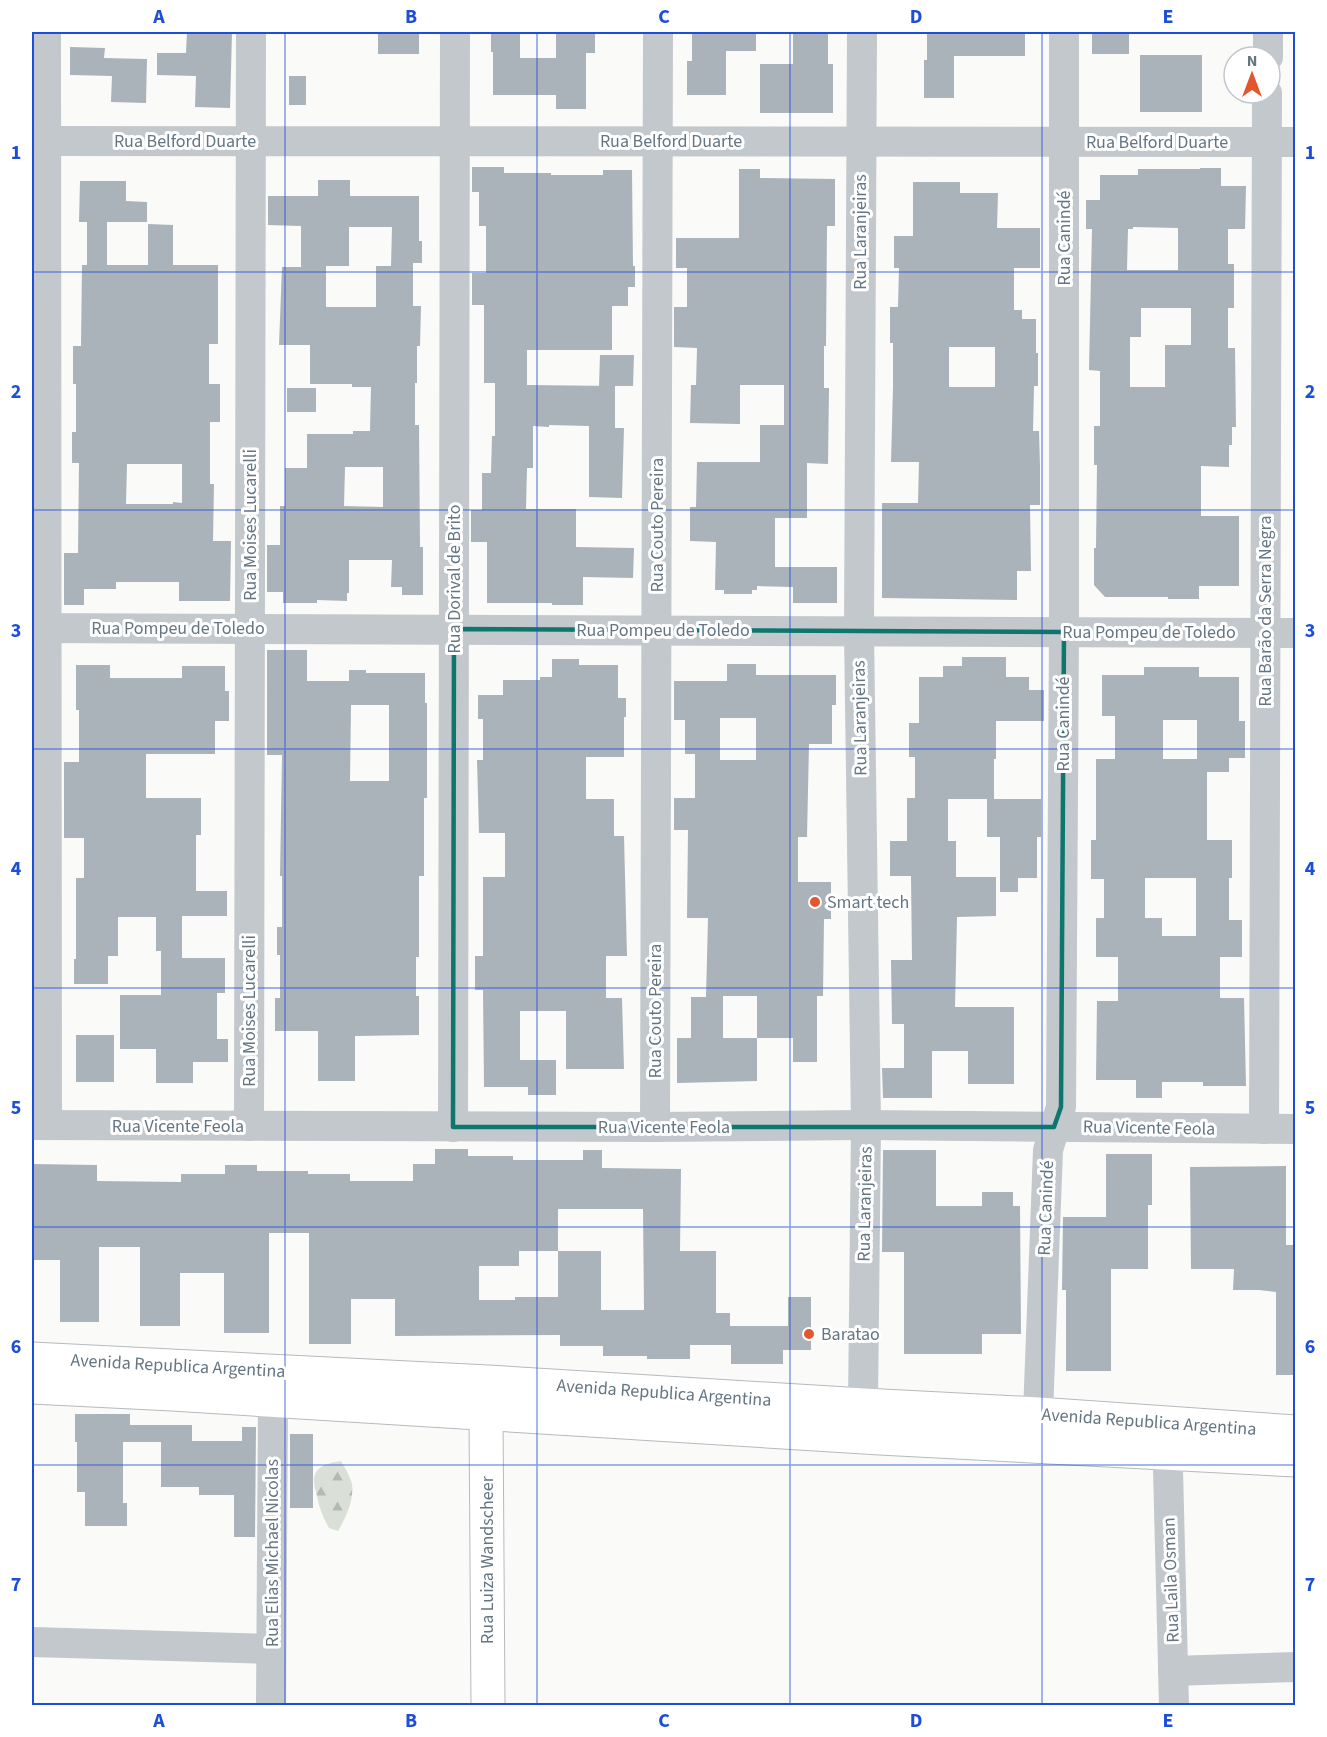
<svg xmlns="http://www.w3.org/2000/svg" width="1327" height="1737" font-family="'Source Sans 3',sans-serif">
<defs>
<pattern id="forest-firs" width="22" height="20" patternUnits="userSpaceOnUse" patternTransform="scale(1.5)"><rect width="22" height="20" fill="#dadfd7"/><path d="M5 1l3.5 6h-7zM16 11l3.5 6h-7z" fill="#b4b9b4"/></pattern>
</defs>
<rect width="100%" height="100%" fill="#fafaf8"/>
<path fill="url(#forest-firs)" d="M341 1461C345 1468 350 1476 352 1484 354 1501 346 1517 338 1531L329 1528C323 1518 319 1507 317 1496 316 1491 314 1487 314 1482 313 1466 329 1463 341 1461Z"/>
<g fill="#aab3b9" fill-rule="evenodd">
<polygon points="187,32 232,32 230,108 195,107 196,76 157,75 157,53 186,53"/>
<rect x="378" y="32" width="41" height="22"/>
<polygon points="491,32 520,32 520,58 556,58 556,32 595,32 595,53 586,53 586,109 556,109 556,95 493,95 493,52 491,52"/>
<polygon points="692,32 756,32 756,51 726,51 726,95 687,95 687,61 692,61"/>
<polygon points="793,32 828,32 828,64 833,64 833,113 760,113 760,64 793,64"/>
<polygon points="927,32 1025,32 1025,56 954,56 954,98 924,98 924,60 927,60"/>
<rect x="1092" y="32" width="37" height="22"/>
<polygon points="70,47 105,48 104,58 147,59 146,103 111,102 112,76 70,75"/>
<rect x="1140" y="55" width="62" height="57"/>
<rect x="289" y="76" width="17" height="29"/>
<polygon points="472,167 504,167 504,173 551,173 551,175 603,175 603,170 632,170 633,266 635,266 635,287 628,287 628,306 612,306 612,350 527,350 527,385 615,386 615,428 624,428 622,498 589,497 589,426 549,425 549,427 533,426 533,468 527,468 526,509 576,509 576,547 634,548 633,578 583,577 583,605 552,605 552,603 487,603 487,542 471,542 471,510 482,510 482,473 491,473 492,436 495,436 495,383 484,383 484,305 472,305 472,273 486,273 486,226 479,226 479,192 472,192"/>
<path d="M1200 168H1221V186H1246L1245 229H1228V264H1234V308H1228V348H1235L1236 427H1232V445H1229V467L1201 466V516H1239V586H1199V599H1168V597H1105L1094 585V548H1096L1097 465H1094V426H1100V371L1089 370 1092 229H1086V200H1100V175H1138V169H1200ZM1133 227 1178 228V270H1127L1128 229H1133ZM1141 308H1191V345H1165V387H1130V337H1141Z"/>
<polygon points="739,169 760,169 760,178 835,179 835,226 827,226 826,346 824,346 824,388 829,388 828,464 807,463 807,518 775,518 775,567 837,567 837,603 793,603 793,587 757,586 757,590 752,590 752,594 724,594 724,590 715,590 716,542 690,541 690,507 696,507 697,462 760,462 760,425 784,425 784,385 740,385 740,424 690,423 691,385 696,385 697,348 674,347 674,307 687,307 687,268 676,268 676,238 739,238"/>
<path d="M318 180H350V196H419V241H422V263H413V306H421L420 346H417V383H415V425H419L420 547H423V595H402V587H391L392 560H349V593H347V601L317 600V603H283V592H267V545H280V506H285V468H307V434H353V431H370L371 387H352V384H310V345H279L282 267H301V226L268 225V196H318ZM349 227H392L391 266H376V307H326V266H349ZM345 467H383V507L344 506Z"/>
<path d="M80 181H126V201L147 202V222H107V265H148V224L173 225V265H218V344H209V384H220V422H210V484H214L213 541H231L230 601H179V582H116V589H84V605H64V553H78L79 463H72V432H76V384H73V346H81L82 265H87V222H79ZM127 464H182V503L173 502V504H126Z"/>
<path d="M913 182H960V193H998L997 228H1040V268H1014V310H1022V319H1036V353H1038V386H1034L1033 431H1039L1040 467V505H1030L1031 571H1017V600L882 598V503H918L919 462H891L893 387V343H890V307H898L899 268H894V236H913ZM949 347H995V387H949Z"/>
<polygon points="600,355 634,355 633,386 599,386"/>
<rect x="287" y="388" width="29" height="24"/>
<path d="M267 650H307V681H349V670H366V673H425V703H427V798H424V876H419V957H416V996H419V1035L355 1036V1081H318V1031H275V998H280V955H277V927H282V876H280L282 755H267ZM351 705H389V781H350Z"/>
<polygon points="962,657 1006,657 1006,677 1029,677 1029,690 1044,690 1044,721 996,721 996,759 994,759 994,799 1041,799 1041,837 1037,837 1037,878 1018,878 1018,892 1000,892 1000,837 987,837 987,799 948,799 948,841 956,841 956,877 996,877 996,916 957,917 955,1007 1014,1007 1014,1084 968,1084 968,1051 932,1051 932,1098 883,1098 882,1068 904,1068 904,1024 892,1024 891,960 912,960 911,876 890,876 890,841 907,841 907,798 915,798 915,757 909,757 909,723 919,723 919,677 943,677 943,666 962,666"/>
<polygon points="552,659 579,659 579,665 618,665 618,698 626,698 626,717 624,717 624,757 586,757 586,799 614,799 614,836 624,836 627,956 606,956 606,998 622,998 624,1069 566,1069 566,1011 520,1011 520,1060 556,1060 556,1095 528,1095 528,1087 484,1087 483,990 475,990 475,956 483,956 483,877 505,877 505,833 479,833 477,760 483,760 483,719 478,719 478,695 503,695 503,680 540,680 540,677 552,677"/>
<path d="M727 664H756V675H836V705H832V744H809L807 837H798V882H831V919H824L823 996H817V1062H793V1038H757V1081L677 1083V1038H691V997H706L708 918H687L688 830H674V798H695V754H685V720H674V681H727ZM720 718H756V760H720ZM723 996H757V1038H723Z"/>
<polygon points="76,665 110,665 110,678 182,678 182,666 225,666 225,691 229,691 229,721 215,721 215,754 146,754 146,798 201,798 201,835 196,835 196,891 227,891 227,916 182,916 182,958 225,958 225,993 217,993 217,1039 228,1039 228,1062 193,1062 193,1083 156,1083 156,1049 120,1049 120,995 161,995 161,951 156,951 156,917 118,917 118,956 108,956 108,984 74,984 74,959 76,959 76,878 84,878 84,838 64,838 64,762 79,762 79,710 76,710"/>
<path d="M1144 667H1199V677H1239V721H1245V758H1229V772H1207V840H1232V878H1229V920H1242V957H1220V998H1244L1246 1086H1203V1082H1162V1098H1136V1080H1096L1097 1001H1118V957H1096V918H1104V879H1091V840H1096V759H1115V716H1102V675H1144ZM1163 720H1197V759H1163ZM1145 878H1196V936H1162V918H1145Z"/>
<rect x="76" y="1035" width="38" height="47"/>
<path d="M435 1149H468V1156H513V1160H583V1150H602V1168L681 1169 680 1251H716V1313H730V1326H788V1297H811V1350H783V1364H731V1345H690V1359H647V1356H603V1346H560V1335L395 1336V1299H351V1344H309V1233H269V1333H224V1273H180V1326H140V1247H99V1322H60V1260H32V1164L97 1165V1181L181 1182V1174H225V1165H257V1171H308V1174H350V1181H413V1164H435ZM558 1209H643L644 1310H601V1251H558ZM519 1251H558V1297H515V1300H479V1266H519Z"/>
<polygon points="883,1150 936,1150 936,1206 982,1206 982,1192 1013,1192 1013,1206 1020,1206 1021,1334 982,1334 982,1354 904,1354 904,1252 882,1252"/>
<polygon points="1106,1154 1152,1154 1152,1205 1148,1205 1148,1269 1111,1269 1111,1371 1066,1371 1066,1290 1062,1290 1063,1217 1106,1217"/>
<polygon points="1286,1166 1286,1245 1296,1245 1296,1375 1276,1375 1276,1292 1259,1290 1233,1290 1234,1269 1191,1269 1190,1167"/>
<polygon points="75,1414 130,1414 130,1425 192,1425 192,1441 242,1441 242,1427 256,1427 255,1537 234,1537 234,1495 199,1495 199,1487 161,1487 161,1442 123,1442 123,1503 127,1503 127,1526 85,1526 85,1492 77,1492 77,1442 75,1442"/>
<rect x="290" y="1434" width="23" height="74"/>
</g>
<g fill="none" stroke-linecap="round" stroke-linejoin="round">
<defs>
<g id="major">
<polyline points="32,1359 488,1382 863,1405 1038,1414 1296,1432"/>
<polyline points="32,1387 172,1394 880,1438 1296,1460"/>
<polyline points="487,1392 486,1415 488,1706"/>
</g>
</defs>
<use href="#major" stroke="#b5babe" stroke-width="35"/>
<g stroke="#c3c8cc" stroke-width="30">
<polyline points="46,32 47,1125"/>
<polyline points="862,32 859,631 866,1125 863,1405 864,1420 868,1428"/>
<polyline points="1268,57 1268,32"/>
<polyline points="46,141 1296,142"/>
<polyline points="32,628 1296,633"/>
<polyline points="32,1125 655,1127 866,1125 1296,1129"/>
<polyline points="249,1126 251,32"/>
<polyline points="453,1127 455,32"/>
<polyline points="655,1127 658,32"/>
<polyline points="1264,1129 1267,93"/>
<polyline points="1167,1430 1174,1706"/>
<polyline points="1027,1436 1037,1424 1038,1414 1048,1150 1061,1107 1064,632 1064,32"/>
<polyline points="32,1642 271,1649"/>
<polyline points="1173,1671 1296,1667"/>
<polyline points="271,1706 273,1401"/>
</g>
<use href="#major" stroke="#fff" stroke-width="33"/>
</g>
<path fill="none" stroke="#0f766e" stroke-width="4.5" stroke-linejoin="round" d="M454 629 1064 632 1061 1107 1054 1127H453Z"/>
<path fill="none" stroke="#1d4ed8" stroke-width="1.5" stroke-opacity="0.55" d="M285 32V1706M537 32V1706M790 32V1706M1042 32V1706M32 272H1296M32 510H1296M32 749H1296M32 988H1296M32 1227H1296M32 1465H1296"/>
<g fill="#e4572e" stroke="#fff" stroke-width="2">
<circle cx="815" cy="902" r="6"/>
<circle cx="809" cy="1334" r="6"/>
</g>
<g text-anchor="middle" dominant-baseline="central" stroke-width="6" stroke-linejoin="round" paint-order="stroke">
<g font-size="18" fill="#657683" stroke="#fff">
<text x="185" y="141">Rua Belford Duarte</text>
<text x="671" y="141">Rua Belford Duarte</text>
<text x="1157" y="142">Rua Belford Duarte</text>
<text transform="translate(860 232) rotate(-90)">Rua Laranjeiras</text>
<text transform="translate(1064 238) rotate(-90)">Rua Canindé</text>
<text transform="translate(250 525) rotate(-90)">Rua Moises Lucarelli</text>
<text transform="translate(657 525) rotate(-90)">Rua Couto Pereira</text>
<text transform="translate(454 579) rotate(-90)">Rua Dorival de Brito</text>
<text transform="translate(1265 611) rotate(-90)">Rua Barão da Serra Negra</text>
<text x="178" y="628">Rua Pompeu de Toledo</text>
<text x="663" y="630">Rua Pompeu de Toledo</text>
<text x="1149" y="632">Rua Pompeu de Toledo</text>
<text transform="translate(860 718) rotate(-91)">Rua Laranjeiras</text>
<text transform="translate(1063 724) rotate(-90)">Rua Canindé</text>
<text transform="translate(249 1011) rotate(-90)">Rua Moises Lucarelli</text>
<text transform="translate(655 1011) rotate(-90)">Rua Couto Pereira</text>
<text x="178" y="1126">Rua Vicente Feola</text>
<text x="664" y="1127">Rua Vicente Feola</text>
<text transform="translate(1149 1128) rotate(1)">Rua Vicente Feola</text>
<text transform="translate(865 1204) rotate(-89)">Rua Laranjeiras</text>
<text transform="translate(1046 1208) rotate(-88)">Rua Canindé</text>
<text transform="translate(178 1366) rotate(3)">Avenida Republica Argentina</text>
<text transform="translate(664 1393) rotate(4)">Avenida Republica Argentina</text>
<text transform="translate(1149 1422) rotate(4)">Avenida Republica Argentina</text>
<text transform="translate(272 1553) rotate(-90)">Rua Elias Michael Nicolas</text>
<text transform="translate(487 1560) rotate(-90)">Rua Luiza Wandscheer</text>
<text transform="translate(1171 1580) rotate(-92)">Rua Laila Osman</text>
</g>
<g font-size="18" fill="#657683" stroke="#fff" text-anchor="start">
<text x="827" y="902">Smart tech</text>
<text x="821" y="1334">Baratao</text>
</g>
</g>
<rect width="1327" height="1737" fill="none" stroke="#ffffff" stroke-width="66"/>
<g transform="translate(1252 75)"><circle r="28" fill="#ffffff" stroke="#c1c8cd" stroke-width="1.5"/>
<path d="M0-4.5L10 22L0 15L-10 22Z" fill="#e4572e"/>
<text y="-9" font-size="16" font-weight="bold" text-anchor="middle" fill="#657683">N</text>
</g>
<rect x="33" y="33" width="1261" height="1671" fill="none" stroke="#1d4ed8" stroke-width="2"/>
<g font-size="20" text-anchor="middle" font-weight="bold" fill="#1d4ed8">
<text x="159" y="23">A</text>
<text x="411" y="23">B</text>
<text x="664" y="23">C</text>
<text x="916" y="23">D</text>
<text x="1168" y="23">E</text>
<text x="16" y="159">1</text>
<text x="1310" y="159">1</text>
<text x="16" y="398">2</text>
<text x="1310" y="398">2</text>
<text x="16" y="637">3</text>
<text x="1310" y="637">3</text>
<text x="16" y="875">4</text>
<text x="1310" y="875">4</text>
<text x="16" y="1114">5</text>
<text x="1310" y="1114">5</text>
<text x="16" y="1353">6</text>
<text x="1310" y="1353">6</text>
<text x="16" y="1591">7</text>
<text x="1310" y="1591">7</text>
<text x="159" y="1727">A</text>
<text x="411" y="1727">B</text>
<text x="664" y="1727">C</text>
<text x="916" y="1727">D</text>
<text x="1168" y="1727">E</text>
</g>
</svg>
